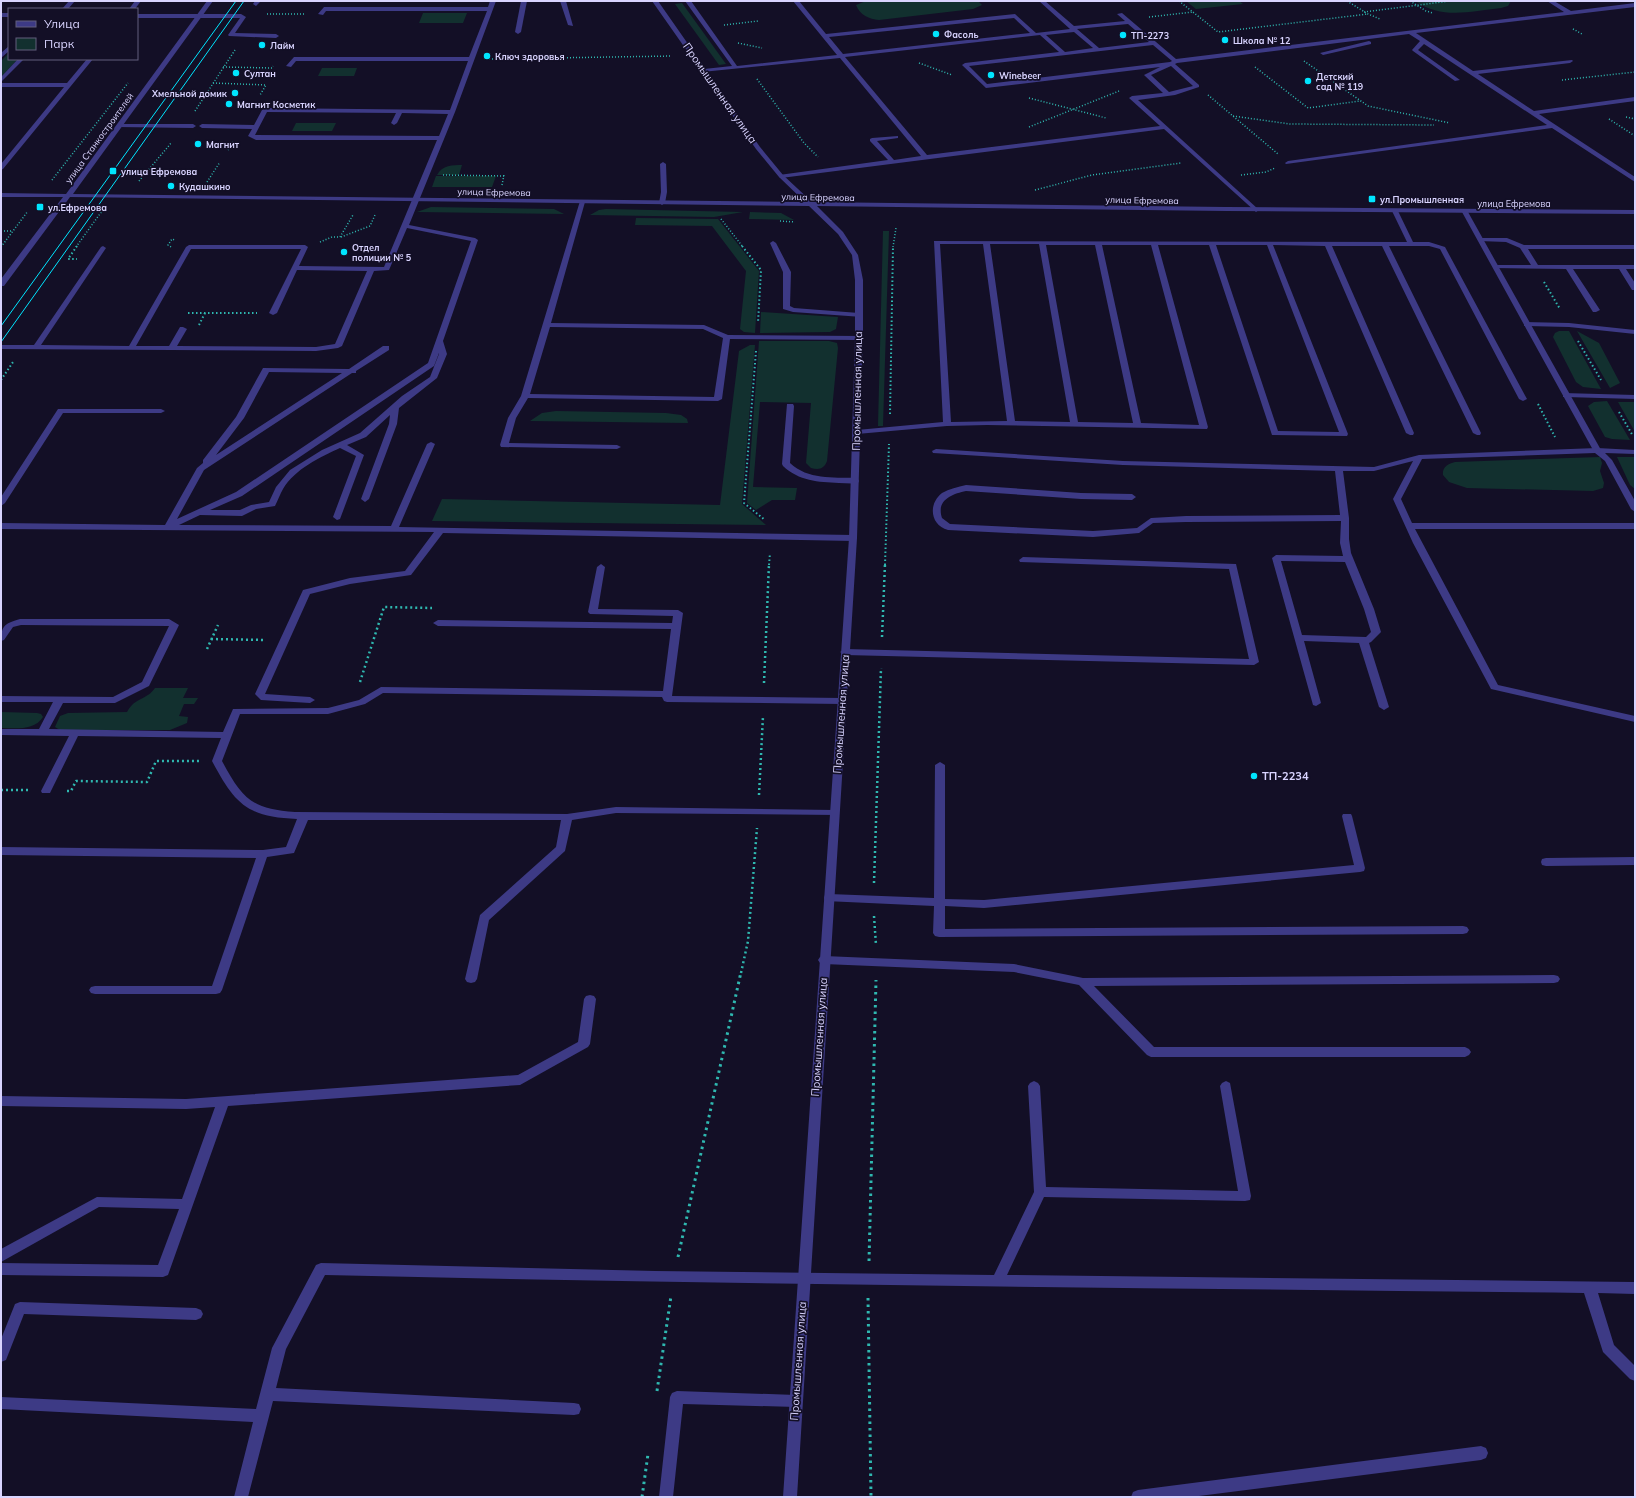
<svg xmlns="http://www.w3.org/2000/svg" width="1636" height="1498" font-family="Mulish,sans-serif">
<rect width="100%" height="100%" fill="#130f26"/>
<g fill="#12302f">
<path d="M866 1H978L982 5 973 9 879 20C869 19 860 15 856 5Z"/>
<polygon points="1186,1 1239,1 1243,4 1196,9"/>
<path d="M1415 1H1511L1508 6 1501 8C1470 11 1443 20 1415 1Z"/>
<polygon points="682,3 726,64 719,65 675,4"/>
<polygon points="423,13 467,13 463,23 419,23"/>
<polygon points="9,53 9,59 18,59 1,77 1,61"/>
<polygon points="322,68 357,68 354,76 318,76"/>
<polygon points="296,123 336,123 332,131 292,131"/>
<path d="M462 165 459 175H437C442 165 453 165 462 165Z"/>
<polygon points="436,176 496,176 492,187 432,187"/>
<polygon points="431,207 554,209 564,214 417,212"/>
<polygon points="606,209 743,212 714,217 590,215 599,210"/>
<polygon points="750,212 781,213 794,220 749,219"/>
<polygon points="636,218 718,219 759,271 755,333 744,332 740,329 746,271 712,226 635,225"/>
<polygon points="883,231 889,231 883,426 878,426"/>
<polygon points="761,312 838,317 836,329 830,332 760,333"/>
<polygon points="1559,331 1569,331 1601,389 1583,387 1576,382 1553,337 1555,333"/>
<polygon points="1577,331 1599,343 1620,383 1610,388"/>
<path d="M759 341H829L837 343 838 348 827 461C824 469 819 470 811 468L806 463 811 403 760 402 753 487 797 488 795 500H772L756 510 747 503Z"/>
<polygon points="750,345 755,345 742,504 766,525 432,521 442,499 720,505 739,351"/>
<polygon points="1607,401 1630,440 1612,439 1605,437 1588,406 1594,402"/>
<polygon points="1618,402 1635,402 1635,432"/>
<polygon points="556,411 666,413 681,415 687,419 688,423 530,421 542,413"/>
<path d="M1600 457 1602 463 1600 471 1604 483 1603 488 1593 491 1467 488 1449 482 1443 475C1442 467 1448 464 1455 462Z"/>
<polygon points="1617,457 1635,457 1635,489 1630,485"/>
<path d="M155 688H188L183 698H198L194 704H184L179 716 188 717 187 723 170 730H60L55 727 60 716 68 713 127 712C135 697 147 700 155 688Z"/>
<path d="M1 712 37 713 41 714 43 717C34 731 16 728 1 728Z"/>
</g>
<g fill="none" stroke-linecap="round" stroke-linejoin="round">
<g stroke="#2fb8b0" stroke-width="1.5" stroke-dasharray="1 2" stroke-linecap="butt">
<polyline points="1179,1 1218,32 1368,14"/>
<polyline points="1347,1 1368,14 1380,19"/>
<polyline points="1410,1 1426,11 1433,13"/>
<polyline points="1364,12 1450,1"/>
<polyline points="267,14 304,14"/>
<polyline points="1149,17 1193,12"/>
<polyline points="724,25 758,21"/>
<polyline points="1573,29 1582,34"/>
<polyline points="738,43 762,48"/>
<polyline points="489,59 672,56"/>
<polyline points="1304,61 1368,106 1450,123"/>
<polyline points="919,63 952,75"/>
<polyline points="223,67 272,68 273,66"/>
<polyline points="1255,67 1308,108 1360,101"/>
<polyline points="757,79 804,143 818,157"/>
<polyline points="1562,80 1635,72"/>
<polyline points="213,83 266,85 260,95"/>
<polyline points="1208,95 1278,154"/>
<polyline points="1029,98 1106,118"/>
<polyline points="195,111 235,50"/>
<polyline points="1233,116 1290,124 1434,125"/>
<polyline points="1626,117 1635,119"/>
<polyline points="1609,119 1635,136"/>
<polyline points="1029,127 1119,91"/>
<polyline points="228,150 233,142"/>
<polyline points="443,175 505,176"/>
<polyline points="1241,175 1266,172 1275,168"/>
<polyline points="52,180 128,83"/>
<polyline points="139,181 172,142"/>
<polyline points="207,182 220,162"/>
<polyline points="502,185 504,175"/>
<polyline points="1035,190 1092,175 1181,163"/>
<polyline points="721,219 743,247"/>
<polyline points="780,221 795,222"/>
<polyline points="1,231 13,231"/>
<polyline points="341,237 370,226 375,215"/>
<polyline points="320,242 332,237 340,237 353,215"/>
<polyline points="1,247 28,211"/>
<polyline points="76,247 102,211"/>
<polyline points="171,247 168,245 172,239 175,240"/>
<polyline points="893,247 896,228"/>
</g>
<g stroke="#2fb8b0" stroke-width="2" stroke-dasharray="1.5 2.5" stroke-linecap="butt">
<polyline points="77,246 68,259 77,259"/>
<polyline points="742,246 761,270 758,323"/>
<polyline points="1544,282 1560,309"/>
<polyline points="188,313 257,313"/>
<polyline points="199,325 205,313"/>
<polyline points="1578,341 1601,380"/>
<polyline points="756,351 744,503 765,520"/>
<polyline points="1,380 13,362"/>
<polyline points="1538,404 1555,437"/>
<polyline points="1619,412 1633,436"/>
<polyline points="890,414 893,246"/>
<polyline points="769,565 770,553"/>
<polyline points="885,565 889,444"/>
</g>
<g stroke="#2fb8b0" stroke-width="2.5" stroke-dasharray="2 3" stroke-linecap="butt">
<polyline points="882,637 885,564"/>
<polyline points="211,639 266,640"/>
<polyline points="207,649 218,625"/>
<polyline points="360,682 384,607 432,608"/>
<polyline points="764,683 769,564"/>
<polyline points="1,790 30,790"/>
<polyline points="67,791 71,791 76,781 147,782 156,761 200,761"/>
<polyline points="759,795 763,716"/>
<polyline points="874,883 881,668"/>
<polyline points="874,916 876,945"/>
<polyline points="741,973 748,941 757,828"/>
</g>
<g stroke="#2fb8b0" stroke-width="3" stroke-dasharray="2.5 4" stroke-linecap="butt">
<polyline points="678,1257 741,972"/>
<polyline points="869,1261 876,980"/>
<polyline points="868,1298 871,1497"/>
<polyline points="657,1391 671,1296"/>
<polyline points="642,1497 648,1454"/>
</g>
<g fill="#3d3a85" fill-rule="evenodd">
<polygon points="69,1 75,1 68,9 62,9"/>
<polygon points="135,1 141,1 135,9 129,9"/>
<polygon points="255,1 261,1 256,6 253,4"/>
<path d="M490 1H496L455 112 409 225 475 238 478 240 443 341 447 354 437 378 399 408 397 424 369 499 365 502 361 499 389 424 390 415 366 437 347 445 364 455 340 519 337 520 333 517 356 456 340 448C320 457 295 469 283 489 280 494 278 500 275 506L256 509 242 516 200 515 179 525 391 526 427 444 431 442 435 444 399 527 853 535 857 538 853 541 443 533 411 575 350 584 310 594 265 694 310 697 315 700 310 703 261 700 255 694 303 590 350 578 405 571 434 532 1 529V523L165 525 197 468 203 463V460L236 417 263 368 349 369 383 346H389V350L356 371V373H352L204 470 177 519 236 492 428 363 471 241 407 228 389 270 374 271 342 346 338 348 316 351 1 349V345H34L101 247 103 246 106 248 41 345 129 346 186 247 189 245H305L308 247 299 266 384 267 437 140H256L248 136 252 129 202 128 199 126 202 124 254 125 262 110 265 108 450 110 468 61H296L291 67 286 66 294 57H469L487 11H326L323 15 318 14 324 7H488ZM267 112 396 113 391 123 394 125 397 123 402 113 448 114 439 136 255 135ZM191 249H301L269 313 273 315 277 313 297 270 367 271 335 344 316 347 177 346 187 329 183 327H180L169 346H136ZM439 353V354L430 377 402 396 360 433 322 450 290 470 276 487 269 502 251 505 240 510H210L242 496 434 366ZM269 372 342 373 216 455 244 418Z"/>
<polygon points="521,1 527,1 521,32 518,34 515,32"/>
<polygon points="560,1 566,1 573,26 568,25"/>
<path d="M685 1H691L737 66 837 55 793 1H799L826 34 1015 14 1036 33 1070 29 1039 1H1045L1074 26 1125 21 1117 14 1122 13 1176 59 1564 12 1547 1H1554L1571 11 1635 3V7L1416 33 1473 71 1572 60 1573 61 1570 63 1478 74 1534 111 1635 97V101L1539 114 1635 177V182L1552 128 1286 164 1285 163 1288 161 1547 125 1424 44 1418 50 1460 80 1455 81 1413 51 1412 50 1420 41 1409 34 1177 63 1175 64 1199 85V87L1175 95 1138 100 1258 209 1259 210 1256 212 1164 129 781 178 779 177V175L888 160 870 141V139L872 138 898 136V138L877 141 894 160 921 156 840 58 702 72 701 71 704 69 732 66ZM1014 18 1030 33 843 54 829 37ZM1128 24 1149 42 1099 48 1077 29ZM1074 32 1093 48 1065 52 1046 35ZM1040 35 1059 52 965 63 962 65 986 88 1160 67 1144 75 1163 93 1132 96 1129 98 1160 126 927 155 845 57ZM1153 45 1172 61 1170 62 987 84 969 66ZM1171 66 1193 86 1169 92 1151 75Z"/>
<rect x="1" y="13" width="8" height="4"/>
<polygon points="137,14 241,14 246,17 235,33 276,34 279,36 276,38 229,36 228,35 240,18 137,18"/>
<polygon points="1369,41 1371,42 1371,44 1323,55 1320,53"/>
<polygon points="9,46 9,51 1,58 1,53"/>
<polygon points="18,59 24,59 1,82 1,77"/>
<polygon points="87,59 93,59 3,169 1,170 1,164 64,87 1,87 1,83 67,83"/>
<polygon points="119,124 193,124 196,126 193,128 117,127 117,125"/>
<polygon points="663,162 666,164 667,192 665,203 662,205 659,203 661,192 660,164"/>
<path d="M580 201 585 202 551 323 704 325 728 335 859 336 863 338 859 340 730 339 722 399 718 401 528 398 516 418 509 443 617 445 621 447 617 449 501 447 500 445 508 418 521 396ZM550 327 703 329 723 338 714 397 530 394Z"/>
<path d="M1395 209 1398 211 1413 242H1429L1445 247 1527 399 1523 401 1519 399 1440 249 1429 246H1389L1481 433 1480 435H1477L1473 433 1382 246H1332L1414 433 1413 435H1410L1406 433 1325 246 1273 245 1348 434 1347 436 1272 435 1209 245H1158L1208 427 1207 429 987 425 947 426 857 434 853 432 857 430 943 422 934 241 1407 242 1392 211ZM940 244H983L1007 421 951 422ZM990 244H1039L1070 422 1015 421ZM1046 245H1095L1133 423 1078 422ZM1102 245H1151L1199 425 1141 423ZM1216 245H1267L1339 432 1278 431Z"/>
<polygon points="1481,238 1507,238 1524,245 1635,245 1635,249 1528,249 1538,265 1635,265 1635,269 1626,269 1635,283 1635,290 1632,290 1619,269 1573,269 1600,310 1596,312 1593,312 1566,269 1494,268 1494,266 1496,265 1531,265 1520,248 1506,242 1479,241 1479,239"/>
<polygon points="773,241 776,243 791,272 790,306 794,308 859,313 863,315 862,317 793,312 783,309 783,272 770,243"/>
<polygon points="1524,322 1569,323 1635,330 1635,334 1569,327 1527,326 1524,326"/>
<polygon points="1563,393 1635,395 1635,399 1566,397 1563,397"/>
<path d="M787 404H793L794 406 790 463C808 480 833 477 855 478L858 479 859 481 858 483C852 484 845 483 839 483 818 482 799 481 783 466L782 464Z"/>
<polygon points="58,409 161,409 165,411 161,413 63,413 5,503 1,506 1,497"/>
<path d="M1597 448 1635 450V454L1605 453 1612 460 1635 501V512L1631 509 1605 461 1595 453 1422 459 1401 499 1412 523H1635V529H1415L1498 685 1635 716V722L1491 689 1413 543 1393 499 1413 461 1374 471H1343L1349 518V539L1351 553 1374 609 1381 632 1371 642 1369 643 1389 707 1384 710 1379 707 1359 643 1304 641 1321 703 1316 706 1313 705 1272 558 1276 555 1343 556 1340 543 1341 521 1186 522 1153 523 1139 533 1093 537 948 530C930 525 928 504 942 493 949 489 958 487 966 485L1081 493 1132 494 1136 497 1132 500 1081 499 966 491C952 494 936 500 942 518L950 524 1093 531 1137 528 1151 518 1186 516 1340 515 1335 471 1123 465 933 453 932 451 936 449 1123 461 1374 467 1419 455ZM1281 561 1345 562 1364 609 1371 632 1366 637 1302 635Z"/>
<polygon points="1023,557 1236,564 1259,662 1254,665 845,655 840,652 845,649 1249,659 1229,569 1020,562 1019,560"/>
<path d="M601 564 605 567 598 609 678 610 683 613 672 696 842 698 847 701 842 704 667 702 664 701 662 697 383 693 365 704 328 714H240L222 761C242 798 251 809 295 812L567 814 616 807 834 810 839 813 838 815 616 813 572 820 565 851 489 920 477 979 475 982 471 983 467 982 465 979 480 915 556 847 561 820H308L294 853 267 857 222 990 220 993 216 994H95L91 993 89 990 91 987 95 986H212L256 858 1 855V847L263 850 286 847 297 819C247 817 235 804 212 761L221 738 78 736 50 793H42L41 791 69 736 1 735V729H39L53 702H1V696L113 697 142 682 169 626 21 625 13 627 4 640 1 641C1 625 6 623 20 619H169L179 625 149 686 115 703H63L49 729 223 732 233 709 328 708 359 700 381 687 663 691 671 629 438 626 433 623 438 620 672 623 673 616 590 614 588 612 597 567Z"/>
<polygon points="940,762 945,765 945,899 984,900 1354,865 1342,816 1343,814 1351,814 1352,816 1365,868 1364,871 1360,872 984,908 945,906 945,929 1463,926 1467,927 1469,930 1467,933 1463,934 939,937 935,936 933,933 934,906 825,901 824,898 825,895 829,894 934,898 935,765"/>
<polygon points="1635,857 1635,865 1546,866 1542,865 1541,862 1542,859 1546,858"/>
<polygon points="824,956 1014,964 1083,978 1554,975 1558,976 1560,979 1558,982 1554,983 1094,986 1154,1047 1465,1047 1469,1049 1471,1052 1469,1055 1465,1057 1151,1057 1147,1055 1079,985 1014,972 824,964 820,963 818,960 820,957"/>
<polygon points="590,995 594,996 596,999 590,1044 588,1047 520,1085 228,1106 168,1275 163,1277 1,1275 1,1263 158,1265 179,1209 99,1207 1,1262 1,1249 97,1197 182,1199 215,1107 186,1109 1,1106 1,1096 186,1099 518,1075 578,1042 584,999 586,996"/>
<path d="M1034 1081 1038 1083 1040 1086 1046 1187 1238 1191 1220 1086 1222 1083 1226 1081 1230 1083 1251 1196 1250 1200 1245 1201 1044 1197 1007 1275 1635 1282V1294L1598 1293 1614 1345 1635 1366V1381L1630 1379 1603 1352 1584 1293C1164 1288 745 1285 325 1275L286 1349 276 1388 574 1403 579 1404 581 1409 579 1414 574 1415 273 1401 248 1497H234L253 1422 1 1409V1397L256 1409 272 1348 316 1265 321 1263 655 1271 994 1275 1034 1192 1028 1086 1030 1083Z"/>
<polygon points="20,1302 196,1308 201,1310 203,1314 201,1318 196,1320 24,1314 6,1360 1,1362 1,1339 15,1304"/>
<polygon points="677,1391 796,1395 801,1397 803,1401 801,1405 796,1407 683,1404 673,1497 659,1497 670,1397 672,1393"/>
<polygon points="1481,1446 1486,1448 1488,1453 1486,1458 1481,1460 1191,1497 1131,1497 1133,1492 1138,1490"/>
</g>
<polygon fill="#3d3a85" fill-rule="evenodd" points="1463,211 1468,212 1601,450 1600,452 1594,452 1593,450 1462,212"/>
<polygon fill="#3d3a85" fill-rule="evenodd" points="207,1 213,1 73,194 805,202 779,177 756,149 652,1 658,1 760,147 783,175 812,202 1226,207 1635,210 1635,214 1226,211 817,206 843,232 858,255 863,280 863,338 857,538 797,1497 783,1497 849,538 855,338 855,280 852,255 838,234 809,206 70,197 4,286 1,286 1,279 63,197 1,197 1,193 66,194"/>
<g stroke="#00e5ff" stroke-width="1">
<polyline points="1,326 236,1"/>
<polyline points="1,342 244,1"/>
</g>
</g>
<g fill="#00e5ff" stroke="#130f26" stroke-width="1.5">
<circle cx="936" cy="34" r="4"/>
<circle cx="1123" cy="35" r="4"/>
<circle cx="1225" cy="40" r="4"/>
<circle cx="262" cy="45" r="4"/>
<circle cx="487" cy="56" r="4"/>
<circle cx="236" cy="73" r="4"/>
<circle cx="991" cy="75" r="4"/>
<circle cx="1308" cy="81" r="4"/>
<circle cx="235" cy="93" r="4"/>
<circle cx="229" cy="104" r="4"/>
<circle cx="198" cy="144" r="4"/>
<rect x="109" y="167" width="8" height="8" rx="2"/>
<circle cx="171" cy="186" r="4"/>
<rect x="1368" y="195" width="8" height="8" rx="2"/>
<rect x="36" y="203" width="8" height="8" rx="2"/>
<circle cx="344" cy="252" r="4"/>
<circle cx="1254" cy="776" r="4"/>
</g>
<g text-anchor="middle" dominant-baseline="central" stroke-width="3.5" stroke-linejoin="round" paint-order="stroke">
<g font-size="9" font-weight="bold" fill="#d9d4ff" stroke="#130f26" text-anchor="start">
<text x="944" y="34">Фасоль</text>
<text x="1131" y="35">ТП-2273</text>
<text x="1233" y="40">Школа № 12</text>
<text x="270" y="45">Лайм</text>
<text x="495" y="56">Ключ здоровья</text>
<text x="244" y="73">Султан</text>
<text x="999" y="75">Winebeer</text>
<text x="1316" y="76">Детский<tspan x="1316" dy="10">сад № 119</tspan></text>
<text x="227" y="93" text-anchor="end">Хмельной домик</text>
<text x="237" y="104">Магнит Косметик</text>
<text x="206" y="144">Магнит</text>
<text x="121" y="171">улица Ефремова</text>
<text x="179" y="186">Кудашкино</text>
<text x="1380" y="199">ул.Промышленная</text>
<text x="48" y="207">ул.Ефремова</text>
<text x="352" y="247">Отдел<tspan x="352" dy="10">полиции № 5</tspan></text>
</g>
<g font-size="9" fill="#d9d4ff" stroke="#130f26">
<text transform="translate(99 138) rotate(-54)">улица Станкостроителей</text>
<text transform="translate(494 192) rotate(1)">улица Ефремова</text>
<text transform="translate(818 197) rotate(1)">улица Ефремова</text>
<text transform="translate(1142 200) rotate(1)">улица Ефремова</text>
<text x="1514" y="203">улица Ефремова</text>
</g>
<g font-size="11" fill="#d9d4ff" stroke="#130f26">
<text transform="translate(720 93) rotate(55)">Промышленная улица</text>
<text transform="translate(857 391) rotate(-89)">Промышленная улица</text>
<text transform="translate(841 714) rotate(-86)">Промышленная улица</text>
<text transform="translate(819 1037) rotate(-86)">Промышленная улица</text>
<text transform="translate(798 1361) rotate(-86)">Промышленная улица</text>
</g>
<g font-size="11" font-weight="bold" fill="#d9d4ff" stroke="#130f26" text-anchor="start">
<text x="1262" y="776">ТП-2234</text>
</g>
</g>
<rect width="1636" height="1498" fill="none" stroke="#d9d4ff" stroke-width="4"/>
<rect x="8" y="8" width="130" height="52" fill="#130f26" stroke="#625e7d"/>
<rect x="16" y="21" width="20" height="6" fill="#3d3a85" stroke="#625e7d"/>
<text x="44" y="28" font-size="12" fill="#d9d4ff">Улица</text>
<rect x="16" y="38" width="20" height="12" fill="#12302f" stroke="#625e7d"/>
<text x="44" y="48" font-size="12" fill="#d9d4ff">Парк</text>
</svg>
